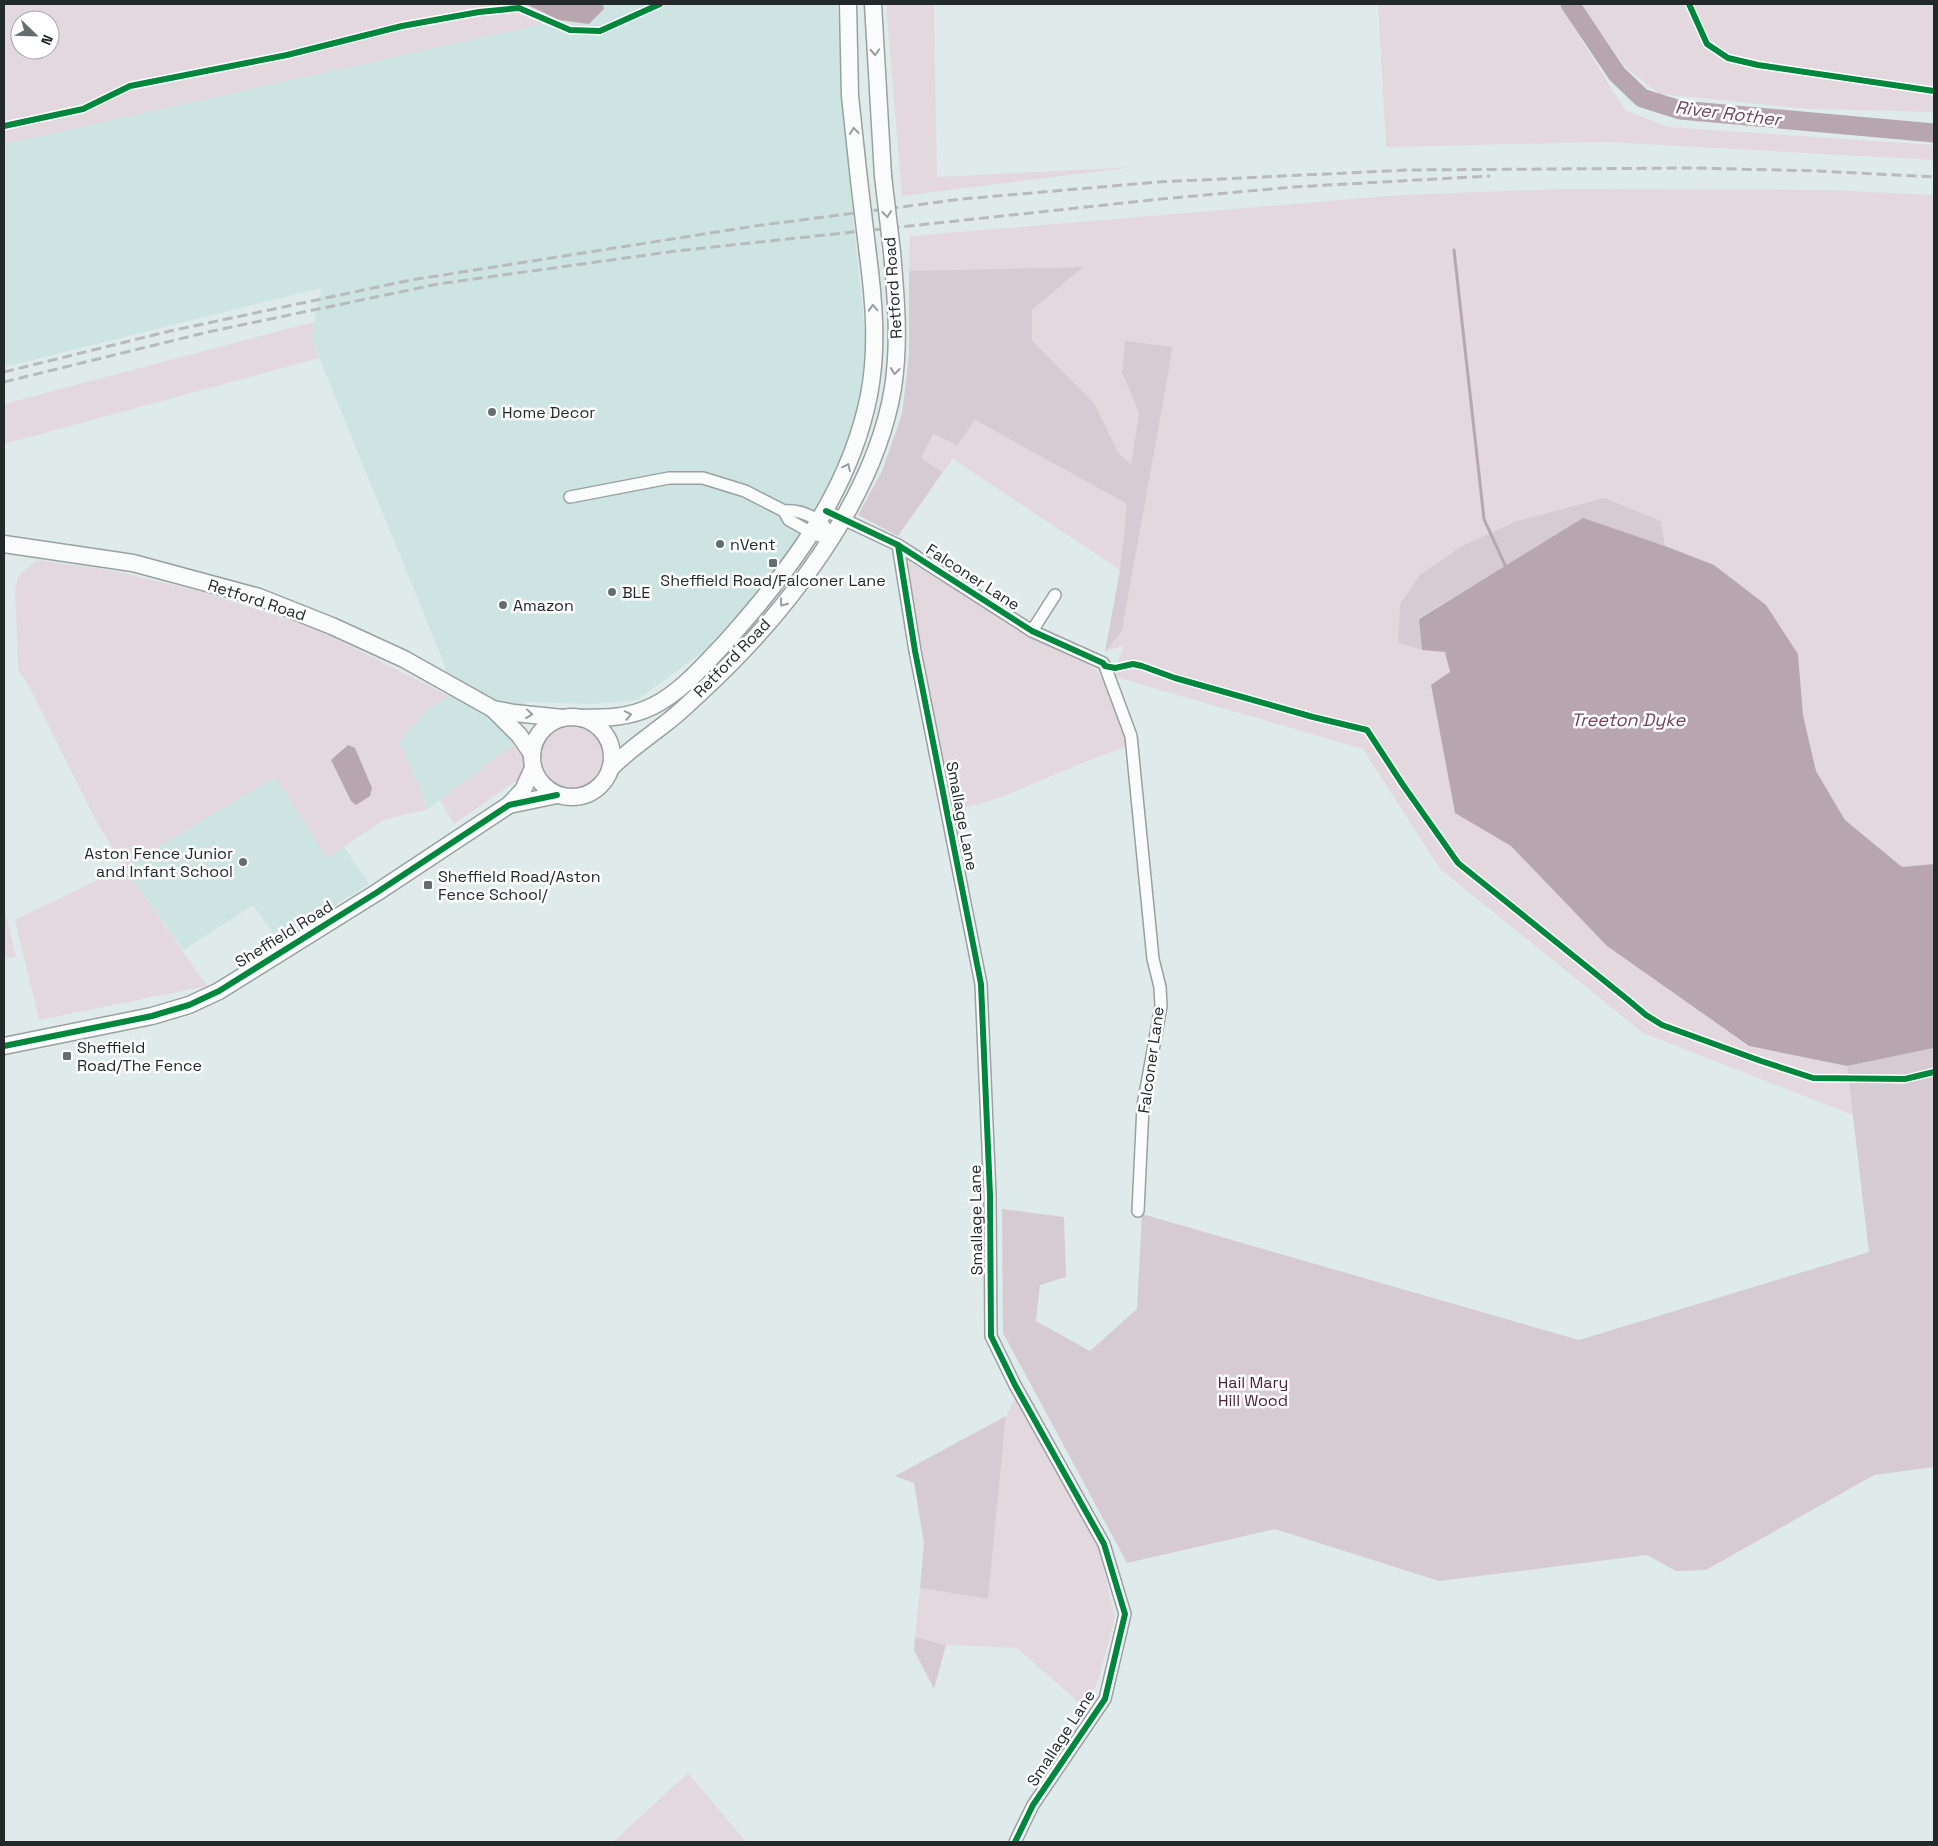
<svg xmlns="http://www.w3.org/2000/svg" width="1938" height="1846" font-family="'Space Grotesk',sans-serif">
<rect width="100%" height="100%" fill="#dfebea"/>
<g fill="#cde4e2">
<polygon points="603,4 837,4 850,186 867,354 860,408 837,471 803,531 757,593 704,651 637,700 592,704 526,702 513,745 428,809 399,741 430,707 449,696 444,663 311,338 321,288 4,367 4,144 559,20 589,24 604,10"/>
<polygon points="275,777 327,857 344,847 369,884 279,941 253,905 183,950 124,867"/>
</g>
<g fill="#e3d8de" fill-rule="evenodd">
<path d="M4 4H603L604 9 589 24 559 20 4 144ZM20 20H50V50H20Z"/>
<polygon points="886,4 934,4 937,177 1135,167 902,196"/>
<polygon points="1378,4 1559,4 1625,110 1668,127 1934,145 1934,160 1608,142 1386,147"/>
<polygon points="1581,4 1934,4 1934,112 1811,109 1660,94 1626,68"/>
<polygon points="1563,189 1830,190 1934,195 1934,864 1902,867 1845,820 1816,771 1803,715 1798,654 1714,565 1665,546 1661,521 1605,498 1419,576 1400,604 1398,643 1422,650 1445,652 1450,673 1431,686 1455,813 1511,846 1607,946 1748,1046 1847,1066 1853,1115 1643,1033 1440,869 1363,749 1113,676 1124,645 1105,652 1122,631 1173,347 1125,342 1122,372 1139,413 1132,465 1119,454 1094,403 1032,340 1032,310 1082,267 909,271 910,236 1400,195"/>
<polygon points="314,322 311,338 319,358 4,444 4,404"/>
<polygon points="975,420 1127,504 1120,570 953,459 943,472 921,458 935,434"/>
<polygon points="37,560 115,571 202,592 317,629 449,696 430,707 399,741 428,809 383,820 327,858 275,777 124,867 207,986 39,1020 15,920 124,867 95,819 30,688 18,670 15,588 18,576"/>
<path d="M909 562 1014 625C1038 643 1067 651 1092 667 1109 678 1122 727 1127 746L1080 764 1002 797 951 812 906 563Z"/>
<circle cx="572" cy="757" r="31"/>
<polygon points="513,745 524,759 520,778 454,824 440,800"/>
<polygon points="4,906 16,957 4,959"/>
<polygon points="1015,1398 1099,1550 1115,1618 1098,1681 1085,1708 1017,1648 946,1645 915,1637 920,1588 988,1599 1006,1417"/>
<polygon points="688,1773 746,1842 613,1842"/>
</g>
<g fill="#d6cbd2">
<polygon points="1083,267 1032,310 1032,340 1094,403 1119,454 1131,464 1139,413 1122,372 1125,341 1173,347 1122,631 1105,652 1120,570 1127,504 975,420 957,445 934,434 921,458 943,472 898,536 858,515 882,471 902,414 909,355 909,271"/>
<polygon points="1605,498 1661,521 1665,546 1583,519 1419,618 1422,650 1398,643 1400,604 1419,576 1460,547 1517,521"/>
<polygon points="1934,1048 1934,1467 1874,1475 1706,1570 1676,1571 1647,1555 1439,1581 1275,1529 1127,1563 1003,1333 1002,1209 1064,1217 1066,1277 1040,1285 1036,1321 1090,1351 1137,1309 1142,1214 1579,1340 1869,1252 1847,1066"/>
<polygon points="1006,1416 988,1599 920,1588 924,1543 914,1483 895,1476"/>
<polygon points="915,1637 946,1645 934,1689 914,1650"/>
</g>
<g fill="#b8a6af">
<polygon points="526,4 603,4 604,9 589,24 559,20"/>
<polygon points="1583,518 1665,546 1714,565 1766,605 1798,654 1803,715 1816,771 1845,820 1902,867 1934,864 1934,1048 1847,1066 1749,1046 1607,946 1511,846 1455,813 1431,685 1450,672 1445,652 1422,650 1419,619"/>
<polygon points="348,745 355,748 372,788 370,796 356,805 351,801 331,760"/>
</g>
<g fill="none" stroke-linecap="round" stroke-linejoin="round">
<polyline stroke="#b8a6af" stroke-width="3" points="1454,250 1484,519 1506,567"/>
<polyline stroke="#b8a6af" stroke-width="19" points="1570,4 1617,74 1642,98 1680,110 1934,133"/>
<defs>
<g id="street">
<polyline points="570,497 669,478 703,478 745,491 784,511 789,520 812,533 820,536 832,535"/>
<path d="M784 511C803 509 822 520 832 535"/>
<polyline points="826,511 898,545 1032,631 1103,663 1105,666 1131,736 1153,959 1160,987 1161,1006 1143,1106 1138,1211"/>
<polyline points="898,545 915,651 981,984 990,1195 991,1336 1015,1385 1104,1544 1125,1614 1105,1699 1033,1805 1015,1842"/>
<polyline points="1032,631 1055,595"/>
</g>
<g id="secondary">
<polyline points="848,4 850,96 859,180"/>
<polyline points="873,4 883,176"/>
<polyline points="4,544 133,563 259,597 332,626 404,659 493,709 519,735 532,754"/>
<polyline points="493,709 514,713 563,718"/>
<circle cx="572" cy="757" r="40"/>
<path d="M580 718C606 718 629 718 653 706 681 692 703 666 724 644 789 572 850 492 869 395 878 349 874 301 868 255"/>
<path d="M610 769C627 751 647 738 666 723 678 714 689 703 700 693 783 617 874 502 893 388 900 342 896 298 892 252"/>
<polyline points="509,805 557,795"/>
<polyline points="4,1046 152,1016 189,1005 219,991 376,893 509,805 523,790 533,768"/>
</g>
</defs>
<use href="#street" stroke="#98a1a0" stroke-width="14"/>
<use href="#secondary" stroke="#98a1a0" stroke-width="19"/>
<use href="#street" stroke="#fafcfc" stroke-width="11"/>
<use href="#secondary" stroke="#fafcfc" stroke-width="16"/>
<g stroke="#b8bbba" stroke-width="3" stroke-dasharray="10 5" stroke-linecap="butt">
<polyline points="4,372 170,331 411,280 755,226 962,199 1158,182 1408,170 1693,168 1819,171 1934,177"/>
<polyline points="4,382 208,332 438,284 676,251 1161,199 1293,187 1490,176"/>
</g>
<defs>
<g id="secondary-bridge">
<polyline points="883,176 892,252"/>
<polyline points="859,180 868,255"/>
</g>
</defs>
<use href="#secondary-bridge" stroke="#98a1a0" stroke-width="19" stroke-linecap="butt"/>
<use href="#secondary-bridge" stroke="#fafcfc" stroke-width="16"/>
<defs>
<g id="cycleway">
<polyline points="1689,4 1707,44 1728,58 1758,65 1934,91"/>
<polyline points="4,126 83,109 130,86 287,55 402,26 479,12 519,8 570,30 600,31 660,4"/>
<polyline points="826,511 898,545 1032,631 1103,663 1105,666 1115,668 1133,664 1142,666 1175,678 1313,717 1367,730 1403,785 1458,863 1627,999 1646,1015 1662,1025 1761,1061 1813,1078 1905,1079 1934,1072"/>
<polyline points="898,545 915,651 981,984 990,1195 991,1336 1015,1385 1104,1544 1125,1614 1105,1699 1033,1805 1015,1842"/>
<polyline points="4,1046 152,1016 189,1005 219,991 376,893 509,805 557,795"/>
</g>
</defs>
<use href="#cycleway" stroke="#fff" stroke-width="9"/>
<use href="#cycleway" stroke="#00873e" stroke-width="6"/>
</g>
<defs><path id="oneway-chevron" d="M-2-3.5L2.5 0L-2 3.5" fill="none" stroke-width="1.6" stroke-linecap="round" stroke-linejoin="round" transform="scale(1.25)"/></defs>
<g stroke="#989e9d">
<use href="#oneway-chevron" transform="translate(875 52) rotate(87)"/>
<use href="#oneway-chevron" transform="translate(854 131) rotate(-96)"/>
<use href="#oneway-chevron" transform="translate(887 214) rotate(83)"/>
<use href="#oneway-chevron" transform="translate(873 308) rotate(-92)"/>
<use href="#oneway-chevron" transform="translate(895 371) rotate(96)"/>
<use href="#oneway-chevron" transform="translate(847 467) rotate(-65)"/>
<use href="#oneway-chevron" transform="translate(783 603) rotate(128)"/>
<use href="#oneway-chevron" transform="translate(529 714) rotate(6)"/>
<use href="#oneway-chevron" transform="translate(628 715) rotate(-11)"/>
</g>
<g fill="#646e6d" stroke="#fff" stroke-width="2">
<circle cx="492" cy="412" r="5"/>
<circle cx="720" cy="544" r="5"/>
<rect x="768" y="558" width="10" height="10" rx="2.5"/>
<circle cx="612" cy="592" r="5"/>
<circle cx="503" cy="605" r="5"/>
<circle cx="243" cy="862" r="5"/>
<rect x="423" y="880" width="10" height="10" rx="2.5"/>
<rect x="62" y="1051" width="10" height="10" rx="2.5"/>
</g>
<g text-anchor="middle" dominant-baseline="central" stroke-width="5" stroke-linejoin="round" paint-order="stroke">
<g font-size="16" fill="#212a29" stroke="#fff">
<text transform="translate(893 288) rotate(-94)">Retford Road</text>
<text transform="translate(973 577) rotate(33)">Falconer Lane</text>
<text transform="translate(257 600) rotate(18)">Retford Road</text>
<text transform="translate(732 658) rotate(-46)">Retford Road</text>
<text transform="translate(962 816) rotate(79)">Smallage Lane</text>
<text transform="translate(284 934) rotate(-32)">Sheffield Road</text>
<text transform="translate(1151 1060) rotate(-82)">Falconer Lane</text>
<text transform="translate(976 1220) rotate(-91)">Smallage Lane</text>
<text transform="translate(1061 1738) rotate(-57)">Smallage Lane</text>
</g>
<g font-size="16" fill="#212a29" stroke="#fff" text-anchor="start">
<text x="502" y="412">Home Decor</text>
<text x="730" y="544">nVent</text>
<text x="773" y="580" text-anchor="middle">Sheffield Road/Falconer Lane</text>
<text x="622" y="592">BLE</text>
<text x="513" y="605">Amazon</text>
<text x="233" y="853" text-anchor="end">Aston Fence Junior<tspan x="233" dy="18">and Infant School</tspan></text>
<text x="438" y="876">Sheffield Road/Aston<tspan x="438" dy="18">Fence School/</tspan></text>
<text x="77" y="1047">Sheffield<tspan x="77" dy="18">Road/The Fence</tspan></text>
</g>
<g font-size="16" fill="#4e2339" stroke="#fff">
<text x="1253" y="1382">Hail Mary<tspan x="1253" dy="18">Hill Wood</tspan></text>
</g>
<g font-size="18" font-style="italic" fill="#72445a" stroke="#fff">
<text transform="translate(1728 113) rotate(7)">River Rother</text>
<text x="1628" y="719">Treeton Dyke</text>
</g>
</g>
<rect width="1938" height="1846" fill="none" stroke="#212a29" stroke-width="10"/>
<g transform="translate(35 35) rotate(113)"><circle r="24" fill="#ffffff" stroke="#a6aaa9"/>
<path d="M0-4L9 19L0 12L-9 19Z" fill="#646e6d"/>
<text y="-8" font-size="14" font-weight="bold" text-anchor="middle" fill="#212a29">N</text>
</g>
</svg>
